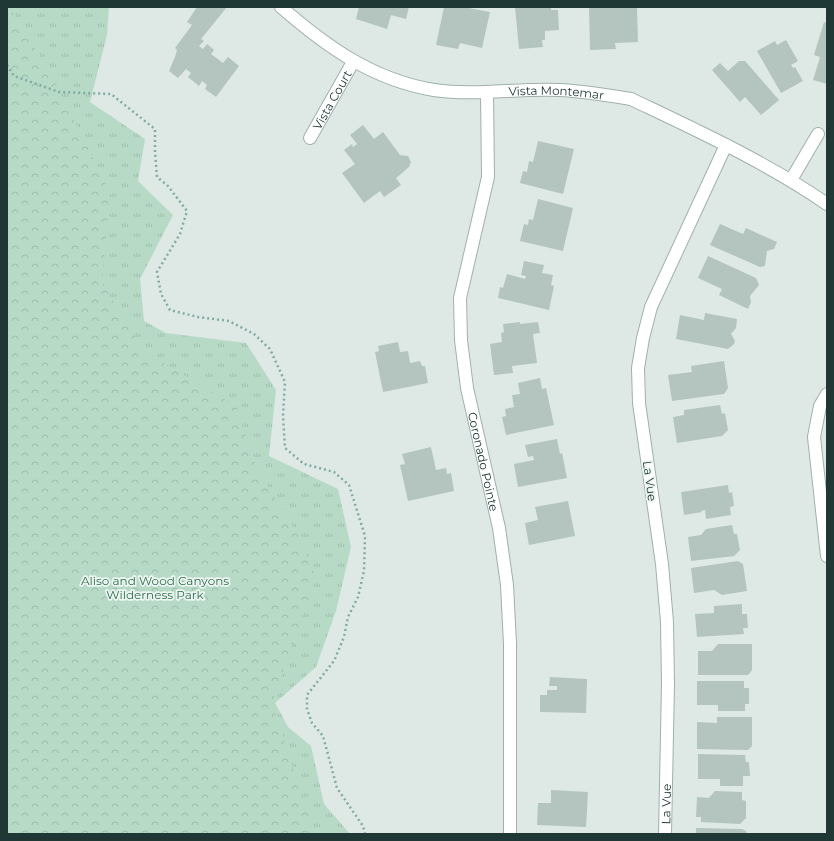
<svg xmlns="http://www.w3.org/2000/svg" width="834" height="841" font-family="Montserrat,sans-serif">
<defs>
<pattern id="grass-tufts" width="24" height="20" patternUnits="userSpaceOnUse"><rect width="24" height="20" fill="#b7dac6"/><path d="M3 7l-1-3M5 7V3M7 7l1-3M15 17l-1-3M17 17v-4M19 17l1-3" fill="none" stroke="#9dbcab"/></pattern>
<pattern id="forest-crowns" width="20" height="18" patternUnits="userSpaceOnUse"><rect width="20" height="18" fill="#b7dac6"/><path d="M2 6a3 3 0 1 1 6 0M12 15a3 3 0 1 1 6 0" fill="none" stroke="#9dbcab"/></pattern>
</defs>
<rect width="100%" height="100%" fill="#dee9e6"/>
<polygon fill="url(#grass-tufts)" points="7,7 109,7 107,35 90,102 145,139 138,181 173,215 140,279 144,321 166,333 246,343 276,390 269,456 338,489 351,547 336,611 316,667 275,703 288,727 311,746 324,804 350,834 7,834"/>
<polygon fill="url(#forest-crowns)" points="7,7 10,7 53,78 110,192 102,283 145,352 236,406 257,469 296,531 316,578 272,702 314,834 7,834"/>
<g fill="#b4c4bf">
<polygon points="197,7 227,7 201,39 204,41 199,46 203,49 207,44 214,50 211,54 223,63 228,57 239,66 216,97 205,89 207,85 202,81 199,86 188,77 191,73 186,69 178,78 169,71 175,57 177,50 175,48 192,25 187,22"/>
<polygon points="359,7 409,7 406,19 391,15 387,29 356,19"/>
<polygon points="444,7 463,7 490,12 482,48 460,43 458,49 436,45"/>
<polygon points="515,7 551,7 551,10 558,10 559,30 545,31 545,40 542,40 543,47 519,49"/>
<polygon points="589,7 637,7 638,42 615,43 616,49 590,50"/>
<polygon points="824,22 827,23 827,84 813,80 820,57 814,55"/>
<polygon points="786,40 798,61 791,65 793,68 795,67 803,81 781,93 757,51 775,41 777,45"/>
<polygon points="739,61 745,61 779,100 761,115 745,97 740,102 712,70 720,63 728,71"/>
<polygon points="363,125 374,139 383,132 400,155 408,156 411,162 409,167 396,178 401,185 384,197 380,191 364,203 342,173 355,164 344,150 352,144 353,147 357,144 350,135"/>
<polygon points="538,141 574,149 563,194 520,183 523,171 527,172 529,161 533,162"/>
<polygon points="538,199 573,208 563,251 520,241 524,224 528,225 529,219 533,220"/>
<polygon points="720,224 743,234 746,228 777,242 774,249 767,251 765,266 760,267 710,245"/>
<polygon points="708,256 756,278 759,285 750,296 751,302 748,309 719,295 722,289 698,278"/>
<polygon points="524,261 544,265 542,273 553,275 551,285 554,286 549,310 498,298 500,287 503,288 507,274 525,279 526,276 521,275"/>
<polygon points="705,313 737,319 736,328 731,334 735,341 734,344 728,349 676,339 680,315 704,320"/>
<polygon points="520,322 520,324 538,322 540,333 533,334 537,363 512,366 513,373 494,375 490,344 502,342 501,333 504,332 503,324"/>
<polygon points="398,342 400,352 408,351 410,363 420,361 422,366 425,366 428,383 383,392 375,352 379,351 378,346"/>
<polygon points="724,361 728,388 724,394 672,401 668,375 692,372 691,366"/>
<polygon points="540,378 542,389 546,388 554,425 506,435 502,417 506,416 505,409 514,407 512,395 520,394 518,383"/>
<polygon points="720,405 722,414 725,413 728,430 722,436 677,443 673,417 684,415 684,410"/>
<polygon points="557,439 560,454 562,453 567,478 518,487 514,464 534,460 533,456 528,457 525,445"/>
<polygon points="431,447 436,470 446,468 447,474 451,473 454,491 408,501 400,465 405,464 402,454"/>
<polygon points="728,485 729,493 732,492 734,506 730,507 731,515 706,519 705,510 701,511 702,512 684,515 681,492"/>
<polygon points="568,501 575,536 529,545 525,523 538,520 535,507"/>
<polygon points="732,525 734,534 737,534 740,550 734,556 691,561 688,537 701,535 706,529"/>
<polygon points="738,561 743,564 747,591 722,595 714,590 694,593 691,568"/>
<polygon points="742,604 742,614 747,614 748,628 743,628 744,634 697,637 695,614 714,613 714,606"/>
<polygon points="718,644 752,644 752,670 748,675 698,675 698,651 712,651"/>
<polygon points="550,677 587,679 586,713 540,712 540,695 547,695 547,690 557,690 557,686 549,686"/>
<polygon points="697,681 744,681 744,688 749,688 749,704 745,704 745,711 718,711 718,705 697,705"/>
<polygon points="717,717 752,717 752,746 748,750 697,749 697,722 717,723"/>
<polygon points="698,754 745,755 746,762 749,762 750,776 743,776 743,786 720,786 720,779 698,779"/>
<polygon points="551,790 588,792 586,827 537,825 538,803 551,803"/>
<polygon points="715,791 742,792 742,800 746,801 746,818 740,824 701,822 701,817 696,817 697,797 709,798"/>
<polygon points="696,828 742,829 746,831 747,834 696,834"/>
</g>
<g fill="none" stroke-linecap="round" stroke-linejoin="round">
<defs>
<g id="minor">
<path id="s1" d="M281 7C327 47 373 80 434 90 475 96 517 88 559 90 583 91 607 95 631 99"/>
<path id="s2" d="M487 92 488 177 460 298 461 340 467 388 499 528 507 585 510 644V834"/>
<path id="s3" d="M310 138 353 62"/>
<polyline points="791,180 818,134"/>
<polyline points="827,394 820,406 814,437 827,556"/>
<path id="s4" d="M665 834 668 684 667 622 662 564 639 403 638 368 643 338 651 307 726 145"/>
</g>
<path id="tertiary" d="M631 99C698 131 766 162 827 204"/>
</defs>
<use href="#minor" stroke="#a1b0ad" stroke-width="14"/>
<use href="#tertiary" stroke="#a1b0ad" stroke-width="14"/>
<polyline stroke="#80aca4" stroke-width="2.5" stroke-dasharray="2 3" stroke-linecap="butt" points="7,65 14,76 59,92 111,94 155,129 155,152 157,177 168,186 187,211 180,234 157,272 161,294 170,310 198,317 229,321 254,334 270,349 285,382 283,416 285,448 304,464 334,472 349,485 365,536 364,571 358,597 348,617 344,637 334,661 307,695 307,709 312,723 323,736 337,788 363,826 365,834"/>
<use href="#minor" stroke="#fff" stroke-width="12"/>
<use href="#tertiary" stroke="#fff" stroke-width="12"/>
</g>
<g text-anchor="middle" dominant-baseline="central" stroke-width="3.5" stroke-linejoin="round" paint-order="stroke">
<g font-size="12" fill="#203835" stroke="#eef6f3">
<text stroke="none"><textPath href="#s1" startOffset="299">Vista Montemar</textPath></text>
<text stroke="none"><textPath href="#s3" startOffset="44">Vista Court</textPath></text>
<text stroke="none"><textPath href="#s2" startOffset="375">Coronado Pointe</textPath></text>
<text transform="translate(650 481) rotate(82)">La Vue</text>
<text stroke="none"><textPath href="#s4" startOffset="30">La Vue</textPath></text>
</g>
<g font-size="12" fill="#2c6e4e" stroke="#eef6f3">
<text x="155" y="580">Aliso and Wood Canyons<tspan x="155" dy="14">Wilderness Park</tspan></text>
</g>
</g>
<rect width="834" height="841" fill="none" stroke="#203835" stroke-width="16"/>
</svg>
